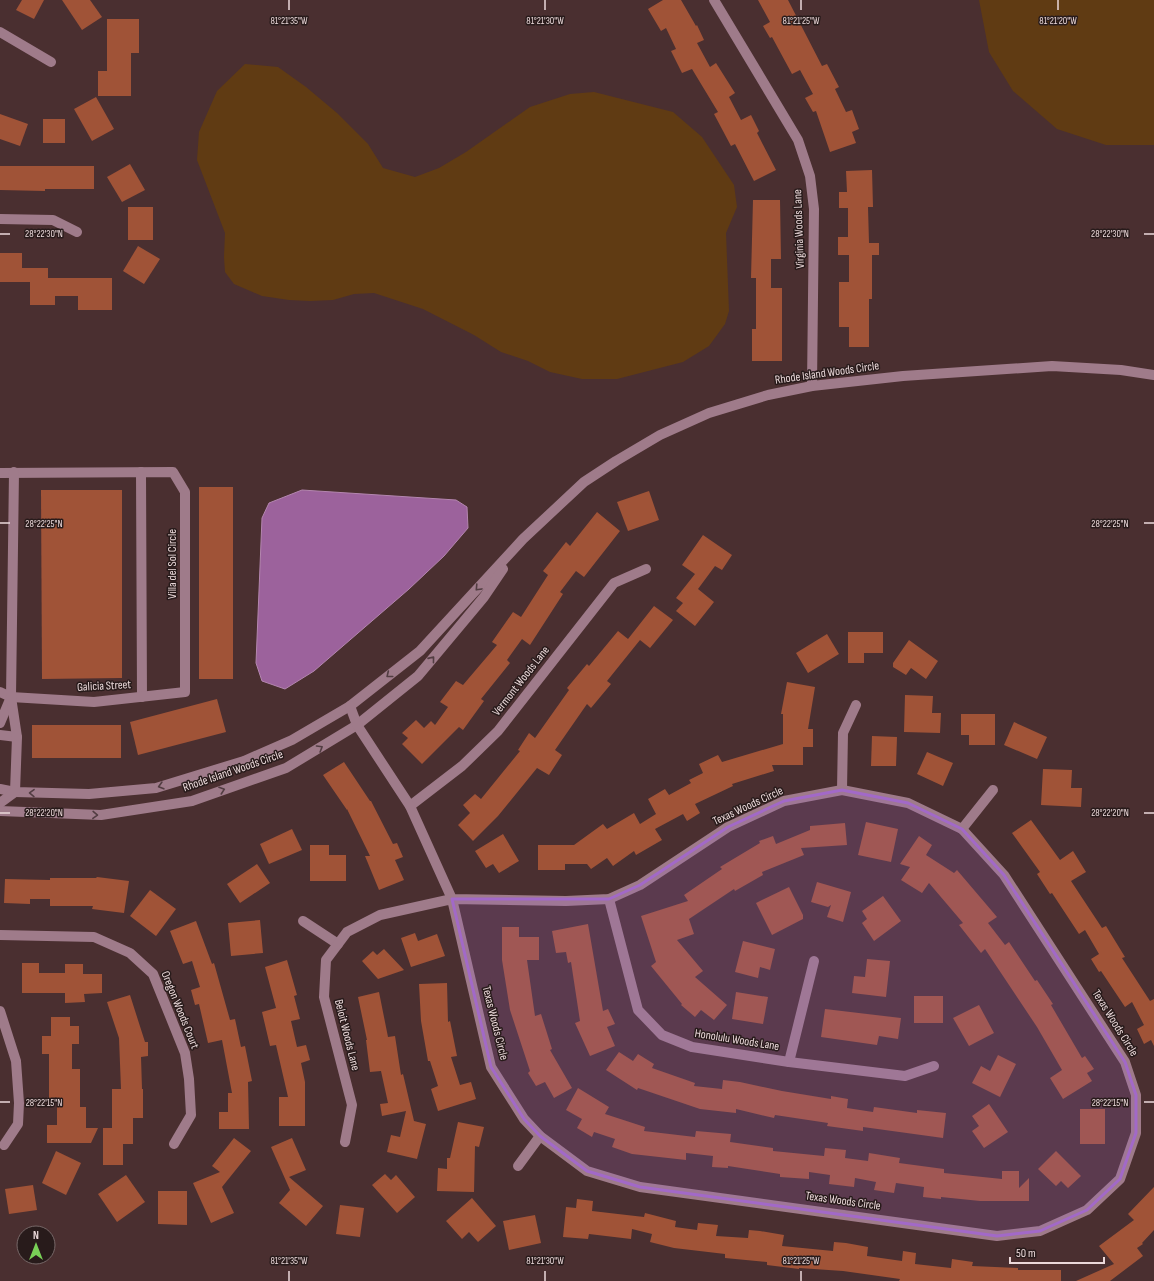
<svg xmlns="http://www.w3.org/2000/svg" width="1154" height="1281" font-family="'Sofia Sans Condensed',sans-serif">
<rect width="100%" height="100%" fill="#4a2f30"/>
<g fill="#603b13">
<polygon points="979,0 1154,0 1154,145 1106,145 1057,129 1013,91 989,52"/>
<polygon points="245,64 278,67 306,87 337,113 368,144 383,168 415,177 439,168 466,152 530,107 570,94 594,92 673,112 702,137 734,185 737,207 726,233 729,311 725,324 709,346 683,362 617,379 582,379 550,372 528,361 501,352 474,335 423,309 374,293 354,294 333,300 310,301 289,300 262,296 234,284 225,272 224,257 225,233 197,160 199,132 217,91"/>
</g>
<polygon fill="#9c629c" stroke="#b486af" points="302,490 456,500 467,507 468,528 444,556 409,589 314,671 285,689 262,681 256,663 262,518 269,503"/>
<g fill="#a05337">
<polygon points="22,0 44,0 34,19 16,10"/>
<polygon points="62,0 90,0 102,17 82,30"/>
<polygon points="663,0 681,0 696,26 697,25 704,40 697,43 710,67 716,63 735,93 729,97 741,120 751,115 759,131 757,133 776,170 754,181 735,144 731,146 714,114 718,112 692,69 682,73 671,51 676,49 666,28 661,31 648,9"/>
<polygon points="758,0 788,0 822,66 827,64 839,87 835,89 846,112 852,110 859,129 852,132 856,143 830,152 816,111 813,112 805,98 813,94 800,70 792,74 772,37 770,38 763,26 770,22"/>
<polygon points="107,19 139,19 139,53 131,53 131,96 98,96 98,71 107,71"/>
<polygon points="96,97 114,129 92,141 74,109"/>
<polygon points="0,114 28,124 20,146 0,139"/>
<rect x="43" y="119" width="22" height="24"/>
<polygon points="130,164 145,190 122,202 107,177"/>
<polygon points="0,166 94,166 94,189 45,189 45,191 0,190"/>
<polygon points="872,170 873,207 868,207 869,243 879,243 879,255 872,255 872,299 869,299 869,347 849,347 849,327 839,327 839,282 849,282 849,255 838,255 838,237 848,237 848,208 839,208 839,192 847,192 846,171"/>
<polygon points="753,200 780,200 781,259 771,259 771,288 782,288 782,361 752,361 752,329 756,329 756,278 751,278"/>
<rect x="128" y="207" width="25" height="33"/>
<polygon points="138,246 160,259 144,284 123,271"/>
<polygon points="0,253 22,253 22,268 48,268 48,278 112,278 112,310 78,310 78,296 55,296 55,305 30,305 30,282 0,282"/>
<rect x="199" y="487" width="34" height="192"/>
<polygon points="41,490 122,490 122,678 42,679"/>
<polygon points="649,491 659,520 628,531 617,502"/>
<polygon points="597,512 620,531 584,577 576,571 560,592 563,594 530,645 522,639 507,660 510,663 481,699 484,701 463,730 459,727 422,764 402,744 408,738 402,733 416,720 424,728 431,721 435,725 448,707 440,702 456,681 463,685 497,645 492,642 513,612 521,617 548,575 543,571 566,542 570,546"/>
<polygon points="703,535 732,555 722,570 715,566 698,589 714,602 695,626 676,611 683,603 676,598 695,574 682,565"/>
<polygon points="654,606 673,620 650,648 640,640 607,681 611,684 591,708 587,704 555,750 562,755 549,775 537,768 498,816 473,841 458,825 470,813 463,805 475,794 481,799 520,751 518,750 529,733 535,738 569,690 567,688 587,664 589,666 618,631 628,639"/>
<polygon points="848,632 883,632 883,653 864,653 864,663 848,663"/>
<polygon points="827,634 839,654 808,673 796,653"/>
<polygon points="909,640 938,661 926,679 911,668 906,675 893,667 893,663"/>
<polygon points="787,682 815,687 808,729 813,729 813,747 803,747 803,765 772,765 774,771 732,784 733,786 695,804 700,813 687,821 683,814 655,829 662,840 636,855 634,851 613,866 607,858 591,869 587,864 565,864 565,870 538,870 538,845 574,845 603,824 607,829 634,813 640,824 656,814 648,799 665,789 669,795 691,783 689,780 703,773 699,764 718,755 722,762 783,744 783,714 781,714"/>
<polygon points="905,695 933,696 932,713 941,713 940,733 904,732"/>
<polygon points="217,699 226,732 138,755 130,722"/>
<polygon points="961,714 995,714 995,745 969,745 969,735 961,735"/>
<polygon points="1014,722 1047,737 1037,759 1004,745"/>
<rect x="32" y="725" width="89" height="33"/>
<polygon points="872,736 897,737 896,766 871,766"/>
<polygon points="927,752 953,763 943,786 917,774"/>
<polygon points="344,762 370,801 371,801 393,844 397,843 403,857 395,860 404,880 379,890 365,856 370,856 347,809 347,810 323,775"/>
<polygon points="1043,769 1072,770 1071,788 1082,788 1081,807 1041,805"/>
<polygon points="1031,820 1060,860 1073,851 1086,872 1071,881 1102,928 1106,926 1125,957 1122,958 1150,1001 1154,999 1154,1046 1151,1040 1144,1044 1137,1029 1144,1025 1132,1002 1125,1007 1101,971 1099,972 1091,959 1099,954 1085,930 1079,934 1052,893 1050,894 1037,874 1040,872 1012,833"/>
<polygon points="866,822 898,829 891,862 858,855"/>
<polygon points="845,823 847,845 801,848 804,855 762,872 763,875 735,891 734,889 689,919 694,934 677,940 703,971 695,977 727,1005 714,1020 701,1010 695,1017 681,1005 682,1004 651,966 656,962 641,916 688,901 684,895 722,869 720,867 760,843 759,841 773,836 776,844 810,830 810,826"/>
<polygon points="292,829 302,850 269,864 260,844"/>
<polygon points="503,834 519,861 499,873 493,864 486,868 475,851"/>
<polygon points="919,836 932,845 926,855 954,873 957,870 997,917 988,923 1005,945 1009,942 1035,981 1037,980 1053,1004 1051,1005 1082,1058 1085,1056 1094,1069 1087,1073 1092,1081 1063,1099 1050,1078 1062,1070 1037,1027 985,949 981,953 959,925 963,923 929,883 922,893 901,880 910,867 900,864"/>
<polygon points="310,845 329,845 329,855 346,855 346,881 310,881"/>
<polygon points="257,864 270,883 240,903 227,884"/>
<polygon points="97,877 129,881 124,913 92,909 93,906 50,906 50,899 30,899 30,904 4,903 5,879 50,880 50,878 96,878"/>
<polygon points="817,882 851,892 843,922 827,917 831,905 828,907 811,902"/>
<polygon points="789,887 803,915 803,919 772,935 756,903"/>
<polygon points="150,890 176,909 156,936 130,916"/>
<polygon points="883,896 901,921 874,941 862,923 867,919 862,911"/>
<polygon points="260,920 263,953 231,956 228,923"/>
<polygon points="196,921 212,964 214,963 230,1020 235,1019 241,1047 245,1046 252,1081 248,1082 249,1129 219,1129 219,1112 228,1112 228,1093 232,1093 222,1040 208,1043 199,1004 195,1005 191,990 200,987 192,961 183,964 170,931"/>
<polygon points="588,924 603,1011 608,1009 615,1024 607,1027 615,1046 590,1056 575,1023 580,1021 571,962 568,963 566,952 556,953 552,931"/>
<polygon points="502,927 519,927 519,937 539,937 539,960 527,960 535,1016 541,1014 552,1049 550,1050 572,1088 554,1098 545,1082 536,1086 528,1073 530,1071 510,1010 502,960"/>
<polygon points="415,933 418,941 437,934 445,956 411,967 401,938"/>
<polygon points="743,941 775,949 770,970 760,967 758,978 735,972"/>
<polygon points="384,949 404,970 378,979 362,961 373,951 377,955"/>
<polygon points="867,959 890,961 886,997 852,993 854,976 865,977"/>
<polygon points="287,960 297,995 294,996 300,1019 291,1021 297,1047 306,1045 310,1060 301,1063 305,1082 305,1126 279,1126 279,1097 288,1097 276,1045 270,1046 262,1012 276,1008 265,967"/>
<polygon points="22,963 39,963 39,973 65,973 65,964 83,964 83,974 102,974 102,993 84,994 85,1002 65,1003 65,993 22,993"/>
<polygon points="447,983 448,1022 450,1021 457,1056 451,1057 460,1085 471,1082 476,1099 438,1111 431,1089 438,1086 430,1061 428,1061 421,1021 419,984"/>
<polygon points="379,992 388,1037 395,1036 401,1075 403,1074 414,1121 426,1124 417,1159 387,1152 391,1135 400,1137 406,1111 382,1116 380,1104 388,1103 381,1071 370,1072 366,1040 367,1040 358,997"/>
<polygon points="736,992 768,997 763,1024 732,1019"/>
<polygon points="130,995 145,1042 148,1042 148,1056 141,1057 142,1089 143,1089 143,1118 133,1118 133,1144 123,1144 123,1165 103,1165 103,1128 112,1128 112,1089 121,1089 119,1038 107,1002"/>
<rect x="914" y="996" width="29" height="27"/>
<polygon points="979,1005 994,1033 969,1046 953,1018"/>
<polygon points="825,1009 901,1018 898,1039 879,1036 877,1045 821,1037"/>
<polygon points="51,1017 70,1017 70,1026 79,1026 79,1044 72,1044 72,1069 80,1069 80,1107 86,1107 86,1128 98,1128 91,1143 47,1143 47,1125 57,1125 57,1098 49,1098 49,1054 42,1054 42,1036 51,1036"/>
<polygon points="619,1052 633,1061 638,1054 654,1064 652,1068 695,1083 694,1086 722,1089 723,1080 740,1082 782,1091 831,1099 831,1096 848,1099 847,1108 873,1112 874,1107 917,1113 917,1110 946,1113 943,1138 863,1127 863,1131 827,1126 828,1123 775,1115 774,1118 736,1109 736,1113 700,1109 638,1088 637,1090 606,1070"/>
<polygon points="998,1055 1016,1064 1000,1097 972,1083 981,1066 990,1071"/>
<polygon points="578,1088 609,1107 605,1114 645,1127 644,1131 695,1137 696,1131 731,1134 730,1142 773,1148 773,1151 824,1156 825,1148 846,1150 845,1158 868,1161 869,1153 900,1158 899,1163 944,1169 944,1173 1002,1179 1002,1171 1019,1171 1019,1188 1029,1178 1029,1201 980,1201 941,1197 941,1199 923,1197 924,1187 896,1183 894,1193 874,1190 876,1182 855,1178 854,1187 829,1184 830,1175 809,1172 809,1179 780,1177 780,1174 728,1166 728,1168 712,1167 713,1156 686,1153 686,1160 632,1154 612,1147 615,1139 594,1132 592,1137 577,1128 582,1119 566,1110"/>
<polygon points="989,1104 1008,1132 984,1148 972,1131 979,1126 972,1116"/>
<rect x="1080" y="1109" width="25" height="35"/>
<polygon points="458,1122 484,1127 479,1147 475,1146 474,1192 437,1191 438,1168 447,1169 447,1158 450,1158"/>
<polygon points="234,1138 251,1151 222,1187 234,1213 211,1223 193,1183 220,1172 212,1166"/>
<polygon points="292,1138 306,1170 289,1177 323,1206 306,1226 279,1203 290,1190 271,1147"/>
<polygon points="56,1151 81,1163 66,1195 42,1183"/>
<polygon points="1056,1151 1081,1176 1068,1188 1061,1181 1056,1186 1038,1169"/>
<polygon points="385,1174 391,1180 396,1175 415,1197 397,1213 372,1185"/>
<polygon points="126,1175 145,1202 117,1222 98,1194"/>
<polygon points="33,1185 37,1210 9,1214 5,1189"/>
<polygon points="1154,1187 1154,1230 1142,1243 1143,1244 1137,1248 1143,1256 1110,1281 1076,1281 1114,1264 1099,1246 1134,1220 1128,1214"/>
<polygon points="158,1191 187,1191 187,1225 158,1224"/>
<polygon points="472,1198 496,1226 478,1242 469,1232 462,1239 446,1221"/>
<polygon points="577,1199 593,1201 592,1211 644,1217 645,1213 676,1221 675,1227 697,1230 698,1223 718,1225 716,1236 748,1238 749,1230 760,1231 784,1235 782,1246 833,1251 834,1242 846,1243 868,1247 867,1256 902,1261 903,1251 916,1253 915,1264 951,1268 952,1259 973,1262 972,1266 1018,1268 1018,1270 1061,1270 1061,1281 899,1281 900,1279 843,1271 799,1268 799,1269 767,1265 767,1262 725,1258 725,1254 674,1248 650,1242 652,1234 632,1229 631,1239 589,1234 588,1239 563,1237 566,1207 576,1208"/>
<polygon points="340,1205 364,1208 360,1237 336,1234"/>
<polygon points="535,1215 541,1243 509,1250 503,1221"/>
</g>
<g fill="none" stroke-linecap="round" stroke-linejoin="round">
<g stroke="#9f7b8a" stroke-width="10">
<polyline points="714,0 798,140 810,176 814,209 812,386"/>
<polyline points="0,32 51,62"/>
<polyline points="0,219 53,220 77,232"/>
<polyline points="141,472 142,697"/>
<polyline points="0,473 173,472 185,492 185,692 94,702 11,697 0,692"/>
<polyline points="0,723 11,697"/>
<polyline points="0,735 17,737"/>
<polyline points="0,789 15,792 89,794 156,788 244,761 292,740 350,706 420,651 523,539 584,482 616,461 660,435 709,413 768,395 812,386 903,376 1052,366 1121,370 1154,375"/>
<polyline points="842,790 843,733 856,705"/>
<polyline points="0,803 15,792 17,737 11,697 14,472"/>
<polyline points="410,806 462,766 498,731 614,583 646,569"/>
<polyline points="0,811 101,815 192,801 286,768 357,725 418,676 484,597 503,569"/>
<polyline points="962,829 993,790"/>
<polyline points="609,899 638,1010 662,1035 692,1047 789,1062 905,1076 934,1066"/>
<polyline points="303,921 338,944"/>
<polyline points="0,935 94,937 130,953 153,974 185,1053 189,1079 191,1115 174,1144"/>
<polyline points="0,1011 16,1061 19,1103 18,1124 4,1145"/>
<polyline points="789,1062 814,961"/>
<polyline points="345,1142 352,1105 324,997 326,960 347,932 380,915 452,899 566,901 609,899 640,885 728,827 784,801 842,790 908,803 962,829 1004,875 1125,1062 1136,1095 1136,1133 1120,1179 1087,1210 1040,1231 997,1236 640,1187 587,1171 540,1136 524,1119 491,1067 452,899 410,806 357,725 350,706"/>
<polyline points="518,1166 540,1136"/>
</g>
</g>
<defs><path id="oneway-chevron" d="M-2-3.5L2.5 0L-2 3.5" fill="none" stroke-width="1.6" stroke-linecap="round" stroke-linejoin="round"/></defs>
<g stroke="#523d42">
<use href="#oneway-chevron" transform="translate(478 588) rotate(133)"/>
<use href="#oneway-chevron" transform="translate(432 659) rotate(-51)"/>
<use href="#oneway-chevron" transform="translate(389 675) rotate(141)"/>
<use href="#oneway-chevron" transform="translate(320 748) rotate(-31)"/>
<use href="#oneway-chevron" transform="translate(161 786) rotate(164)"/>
<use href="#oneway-chevron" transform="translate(222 790) rotate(-19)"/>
<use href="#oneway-chevron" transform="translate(32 793) rotate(-179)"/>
<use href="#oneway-chevron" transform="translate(95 815) rotate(2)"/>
</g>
<path fill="#a269c8" fill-opacity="0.2" stroke="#a269c8" stroke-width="3" stroke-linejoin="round" d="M842 790 908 803 962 829 1004 875 1125 1062 1136 1095V1133L1120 1179 1087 1210 1040 1231 997 1236 640 1187 587 1171 540 1136 524 1119 491 1067 452 899H609L640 885 728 827 784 801Z"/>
<path fill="none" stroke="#ebd9da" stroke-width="1.5" d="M289 0V10M545 0V10M801 0V10M1058 0V10M0 234H10M1144 234H1154M0 523H10M1144 523H1154M0 813H10M1144 813H1154M0 1102H10M1144 1102H1154M289 1271V1281M545 1271V1281M801 1271V1281"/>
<g text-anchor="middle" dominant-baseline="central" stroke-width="3" stroke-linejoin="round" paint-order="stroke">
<g font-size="12" fill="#ebd9da" stroke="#281b1b">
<text transform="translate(799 229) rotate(-92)">Virginia Woods Lane</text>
<text transform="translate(827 373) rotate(-8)">Rhode Island Woods Circle</text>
<text transform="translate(172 564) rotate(-90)">Villa del Sol Circle</text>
<text transform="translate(521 681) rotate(-52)">Vermont Woods Lane</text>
<text transform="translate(104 686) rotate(-3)">Galicia Street</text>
<text transform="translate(233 771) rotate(-19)">Rhode Island Woods Circle</text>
<text transform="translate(748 806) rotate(-25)">Texas Woods Circle</text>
<text transform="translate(180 1010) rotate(68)">Oregon Woods Court</text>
<text transform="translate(495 1023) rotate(76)">Texas Woods Circle</text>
<text transform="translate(1115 1023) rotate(58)">Texas Woods Circle</text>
<text transform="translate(347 1035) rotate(76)">Beloit Woods Lane</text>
<text transform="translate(737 1040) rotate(9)">Honolulu Woods Lane</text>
<text transform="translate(843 1201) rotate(8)">Texas Woods Circle</text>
</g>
</g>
<g font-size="10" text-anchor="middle" fill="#ebd9da" stroke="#281b1b" stroke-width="3" stroke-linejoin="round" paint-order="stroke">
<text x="289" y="24">81°21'35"W</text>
<text x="545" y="24">81°21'30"W</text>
<text x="801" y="24">81°21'25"W</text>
<text x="1058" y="24">81°21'20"W</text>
<text x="44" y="237">28°22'30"N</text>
<text x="1110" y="237">28°22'30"N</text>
<text x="44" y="527">28°22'25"N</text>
<text x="1110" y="527">28°22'25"N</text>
<text x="44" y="816">28°22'20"N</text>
<text x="1110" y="816">28°22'20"N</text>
<text x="44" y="1106">28°22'15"N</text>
<text x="1110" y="1106">28°22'15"N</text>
<text x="289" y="1264">81°21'35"W</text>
<text x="545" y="1264">81°21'30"W</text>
<text x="801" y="1264">81°21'25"W</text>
</g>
<g transform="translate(36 1245)"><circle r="19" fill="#281b1b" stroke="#766767"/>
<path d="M0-3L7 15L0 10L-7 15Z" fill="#79d157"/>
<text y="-6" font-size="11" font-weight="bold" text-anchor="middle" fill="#ebd9da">N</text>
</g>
<path d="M1010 1257v6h94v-6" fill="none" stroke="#ebd9da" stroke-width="2"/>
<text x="1016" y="1257" font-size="12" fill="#ebd9da" stroke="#281b1b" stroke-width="3" paint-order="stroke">50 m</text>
</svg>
